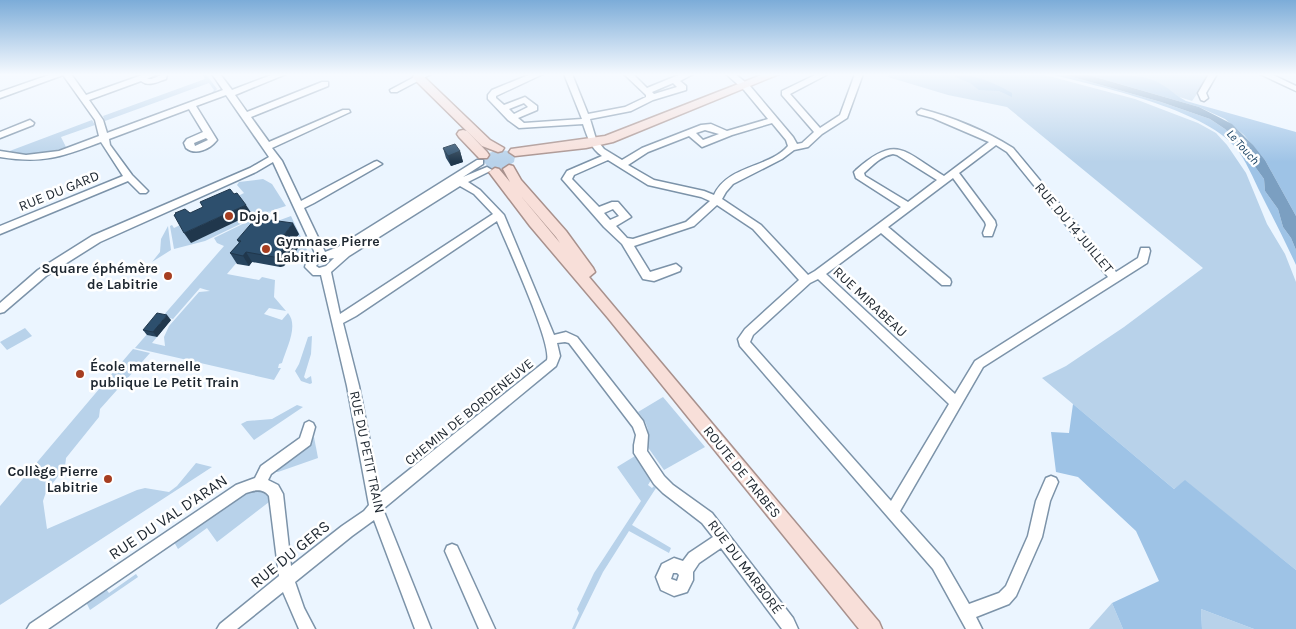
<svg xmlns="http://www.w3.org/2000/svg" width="1296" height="629" font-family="Karla,sans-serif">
<rect width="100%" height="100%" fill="#ebf5ff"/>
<g fill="#b8d2ea" fill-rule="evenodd">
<polygon points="202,74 206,74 217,89 214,93 211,94 214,90 209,83 105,121 103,116 205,79"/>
<polygon points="889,74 1041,74 1135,99 1198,123 1216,133 1227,145 1246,173 1267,224 1285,254 1296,282 1296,570 1185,481 1174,489 1042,378 1066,366 1124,327 1203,268 1007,107 948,95 888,77"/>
<polygon points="1131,74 1211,74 1192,101 1173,95 1163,85"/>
<path d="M92 120 95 125 61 137 67 149C49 156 24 159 7 152Z"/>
<polygon points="499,150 509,151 515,156 514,162 504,169 489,168 484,162 484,159 489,153"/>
<polygon points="263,179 272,184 286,206 261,214 205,241 174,249 170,226 172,225 174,228 244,193 237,185 239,182"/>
<path d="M277 209 268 213 272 223 291 216 307 250 299 259 293 255 244 254 227 274 259 280 262 277 275 280 274 297 286 311 269 308 264 314 282 320 288 313C299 326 286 349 282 363L279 364 278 368H281L274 380 135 348 224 246 217 243 214 238 265 213ZM200 288 210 291 199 292 169 326 164 337 165 346 152 343 157 337 148 335 166 317 173 319Z"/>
<polygon points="168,226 171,250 152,262 160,252 161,239"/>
<polygon points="25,328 32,336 7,350 0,342"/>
<polygon points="312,336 311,354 304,377 306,379 311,376 312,383 310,384 301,381 295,371 299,364 308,337"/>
<polygon points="133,349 150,353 100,409 99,417 66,458 65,467 46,492 43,501 47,529 137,490 145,488 169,492 177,486 196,463 212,467 0,605 0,506"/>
<path d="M663 397 705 447 664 470 647 446C650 430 648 424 638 412Z"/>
<polygon points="297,405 303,407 254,440 241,424 247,421 272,419"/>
<polygon points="314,437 318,458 278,472 274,472 272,470 273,468"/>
<polygon points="635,456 651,480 648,485 652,488 654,486 656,488 632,525 671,548 669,553 629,531 603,572 575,629 572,629 579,613 577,609 594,573 641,501 617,467"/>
<path d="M255 491C263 492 269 494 269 502L217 542 207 528 178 549 174 542 242 496Z"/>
<polygon points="136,574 138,577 90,610 86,602 106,589 109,593"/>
<polygon points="1112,603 1123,629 1089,629"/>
<polygon points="1201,609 1254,629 1202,629"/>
</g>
<g fill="#9ec3e6">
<path d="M949 74C972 74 992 81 1012 93V97L999 91 979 90 970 83Z"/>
<path d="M1050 74H1062L1161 102 1210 119 1225 129 1237 142 1264 179 1265 191 1278 209 1283 227 1291 238 1296 250V265C1285 241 1273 218 1261 194 1253 178 1246 160 1235 147 1204 109 1097 86 1050 74Z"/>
<path d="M1085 74C1109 74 1143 72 1163 85 1172 91 1175 95 1186 101L1296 132V216L1265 160 1244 135 1225 119 1199 107Z"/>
<polygon points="1073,404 1174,489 1185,480 1296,570 1296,629 1254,629 1201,609 1202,629 1123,629 1112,603 1159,581 1136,531 1078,477 1056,472 1051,432 1069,433"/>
</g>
<polygon fill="#7b9fc1" points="1062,74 1085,74 1199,107 1232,124 1253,145 1265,160 1296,216 1296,250 1291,238 1283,227 1278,209 1265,191 1264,179 1237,142 1225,129 1210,119 1161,102"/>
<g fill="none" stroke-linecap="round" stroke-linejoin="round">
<defs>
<g id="minor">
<path d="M52 74H71L86 95 145 74H157L147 79C155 80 159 74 167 74L166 79C157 82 149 87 141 81L89 100 103 120 107 133 223 90 212 74H220L232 90 274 74H286L235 95 247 112 322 82H328V86L251 117 269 142 343 110H349L350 112 272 148 282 161 301 201 374 162 377 161 382 164 314 203 304 208 325 252 338 247 477 160H483V164L463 177 487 167 492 170 468 182 480 190 504 215 554 335 566 332 577 337 643 421 648 435 647 451 664 476 673 485 712 513 793 618 798 629H782L721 548 699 563 693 572V580L687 592 674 596 661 590 656 577 662 564 674 558 683 561 689 553 713 537 702 523 663 493 654 484 634 453V445L636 435 633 427 569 343 565 342 557 343 560 356 556 366 383 509 431 629H415L374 520 352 536 295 582 304 608 315 629H299L283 592 237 629H217L220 624 279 576 269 496C263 488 254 490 246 493L48 629H27L30 624 236 485 255 478 261 466 300 438 305 423 309 421 313 423 315 427 310 445 271 474 268 480 278 485 283 494 291 566 342 526 364 511 369 505 347 386 321 275H313L305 267 307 259 315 253 273 162 256 172 100 242 46 276 4 312 0 313V303L38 270 92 236 250 168 269 157 226 95 196 106 217 140C210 149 196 156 186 148L184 143 187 139 203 132 189 109 109 139 110 145 132 175 148 191 146 193H140L128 181 0 234V226L123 176 101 142C61 157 43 164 0 157V151L26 155 59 151 99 136 95 120 63 75 0 98V92ZM206 138 208 140 195 146 194 143ZM460 186 474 194 493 214 340 314 331 272 349 256ZM497 221C506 243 552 343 547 360L380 493 359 386 343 323 356 316ZM334 258 326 266 319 268 316 266 320 260ZM673 573H677L679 575 677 581 671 579Z"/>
<polygon points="420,74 431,74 397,92 391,92 390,90"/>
<path d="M531 74H543L496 96V98L504 105 525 97 537 106V110L518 118 524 123 582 119 564 74H572L588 114 625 107 646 97V95L624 74H633L647 88 681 74H693L680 81 686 86V90L653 100 631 111 590 119 596 139 604 149 622 160 642 148 701 125 711 124 727 131 768 119 744 90 726 74H735L750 86 793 137 797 144 802 143 814 132 782 95V91L817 74H828L790 94 820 128 840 115 855 74H863L847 118 822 134 808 147 794 150 782 159 733 184 726 192 722 199 761 225 808 275 815 271 901 207 856 178 854 172 856 170C897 134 903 151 944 176L989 142 933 118 918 114 917 112 921 109C952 117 986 131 1013 148L1116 272 1138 258 1141 248H1149L1150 251 1147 263 983 367 900 511 943 559 969 604 999 593 1006 586 1028 536 1036 501 1046 478 1051 476 1056 478 1058 482 1050 501 1042 537 1016 596 1009 604 976 617 982 629H966L933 569 740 346 738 339 745 329 799 280 753 229 717 205 694 226 634 246 650 272 676 264 681 268 680 271 654 281 643 279 622 244 604 227 562 179 567 171 602 156C591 149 587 136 583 124L519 128 508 120 488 99V95L492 90ZM673 83 677 87 654 94 652 92ZM524 103 528 107 514 114 509 109ZM772 123 786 140 788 146C769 168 728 165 714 195L704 191 654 180 628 165 648 152 689 136 702 147 732 135ZM705 130 719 134 703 140 696 133ZM996 145 1007 152 1108 277 975 361 955 394 826 274 881 233 942 285H950L951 282 950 279 888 227 953 178 985 222 986 225 983 233 984 236H992L996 225 995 221 959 173ZM893 154 897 155 937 180 908 202 865 176 864 173C873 165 881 156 893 154ZM608 160 648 185 701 197 710 201 686 222 633 239 627 238 616 226 631 217 618 202H612L599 207 572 179 574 175ZM613 209 619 216 610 220 604 213ZM818 279 949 404 891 501 750 342 753 335 810 283Z"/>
<polygon points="1209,74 1217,74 1206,93 1208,98 1204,101 1201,100 1198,93"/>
<polygon points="1260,74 1271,74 1296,86 1296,91"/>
<polygon points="30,120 34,123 33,125 0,138 0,132"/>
<polygon points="452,544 457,546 495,629 479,629 445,551 447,546"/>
</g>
<g id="major">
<polygon points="764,74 779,74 613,142 586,148 515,156 509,152 511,149 605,136"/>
<polygon points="414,75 422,75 490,140 504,148 502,151 498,152 482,146 414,79 413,77"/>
<polygon points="463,130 467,131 487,152 489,155 487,158 479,158 459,137 457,134 459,131"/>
<path d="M509 165 513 166 521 180 566 231 593 268 595 272 589 277 879 622 882 629H859L608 318 530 226 489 172 495 168 499 169 510 182 503 169ZM520 195 556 237 560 243Z"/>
</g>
</defs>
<use href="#minor" stroke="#7c93a9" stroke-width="3"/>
<use href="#major" stroke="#a8918d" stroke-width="3"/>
<use href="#minor" fill="#fff" fill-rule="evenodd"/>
<use href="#major" fill="#f8dfd9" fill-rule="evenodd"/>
</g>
<g fill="#27445e">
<polygon points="443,148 460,151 463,162 451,166 446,158"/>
<polygon points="299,234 295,239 299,247 284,266 280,267 252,262 249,266 237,264 230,253 239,243 237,240"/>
<polygon points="171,320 157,337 147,335 143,330"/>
</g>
<g fill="#20374c">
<polygon points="460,151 463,162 451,166 448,156"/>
<polygon points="246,205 252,214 191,243 184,233"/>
<polygon points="293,223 299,234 295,239 299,247 284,266 280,267 274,257 284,235"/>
<polygon points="246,252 252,262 249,266 243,256"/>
<polygon points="167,315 171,320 157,337 153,332"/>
</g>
<g fill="#2d4f6d" stroke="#20374c">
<polygon points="455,144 460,151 448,156 443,148"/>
<polygon points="230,189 234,194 237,193 246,205 184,233 174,215 176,214 175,213 185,209 190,213 203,207 200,202"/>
<polygon points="256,218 293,223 284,235 294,236 278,256 274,257 246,252 243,256 230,253 241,241 237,240"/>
<polygon points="157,313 167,315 153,332 143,330"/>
</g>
<linearGradient id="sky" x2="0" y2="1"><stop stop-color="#7cacd8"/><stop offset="0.46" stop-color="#f6faff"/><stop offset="1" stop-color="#f6faff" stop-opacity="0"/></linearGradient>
<rect width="1296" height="162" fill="url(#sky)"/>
<g fill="#a63e21" stroke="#fff" stroke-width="2">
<circle cx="229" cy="216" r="5"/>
<circle cx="266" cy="249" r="5"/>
<circle cx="168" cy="276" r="5"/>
<circle cx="80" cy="374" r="5"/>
<circle cx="108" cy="479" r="5"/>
</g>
<g text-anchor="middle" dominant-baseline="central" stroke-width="5" stroke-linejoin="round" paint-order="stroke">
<g font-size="12" font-style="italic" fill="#0f395b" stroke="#fff">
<text transform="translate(1243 147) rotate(48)">Le Touch</text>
</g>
<g font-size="14" fill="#1d262f" stroke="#fff">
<text transform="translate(59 191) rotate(-22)">RUE DU GARD</text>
<text transform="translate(1074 228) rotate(50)">RUE DU 14 JUILLET</text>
<text transform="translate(870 302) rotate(43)">RUE MIRABEAU</text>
<text transform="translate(469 412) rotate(-39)">CHEMIN DE BORDENEUVE</text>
<text transform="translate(367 452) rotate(78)">RUE DU PETIT TRAIN</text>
<text transform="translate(742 472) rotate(51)">ROUTE DE TARBES</text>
<text transform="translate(745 567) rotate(53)">RUE DU MARBORÉ</text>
</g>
<g font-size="14" font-weight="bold" fill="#1d262f" stroke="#fff" text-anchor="start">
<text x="239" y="216">Dojo 1</text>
<text x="276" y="241">Gymnase Pierre<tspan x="276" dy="16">Labitrie</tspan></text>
<text x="158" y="268" text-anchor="end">Square éphémère<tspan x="158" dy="16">de Labitrie</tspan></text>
<text x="90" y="366">École maternelle<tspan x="90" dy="16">publique Le Petit Train</tspan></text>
<text x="98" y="471" text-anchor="end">Collège Pierre<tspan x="98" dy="16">Labitrie</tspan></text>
</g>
<g font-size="16" fill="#1d262f" stroke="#fff">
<text transform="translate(168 517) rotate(-34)">RUE DU VAL D'ARAN</text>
<text transform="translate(290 554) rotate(-39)">RUE DU GERS</text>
</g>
</g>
</svg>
